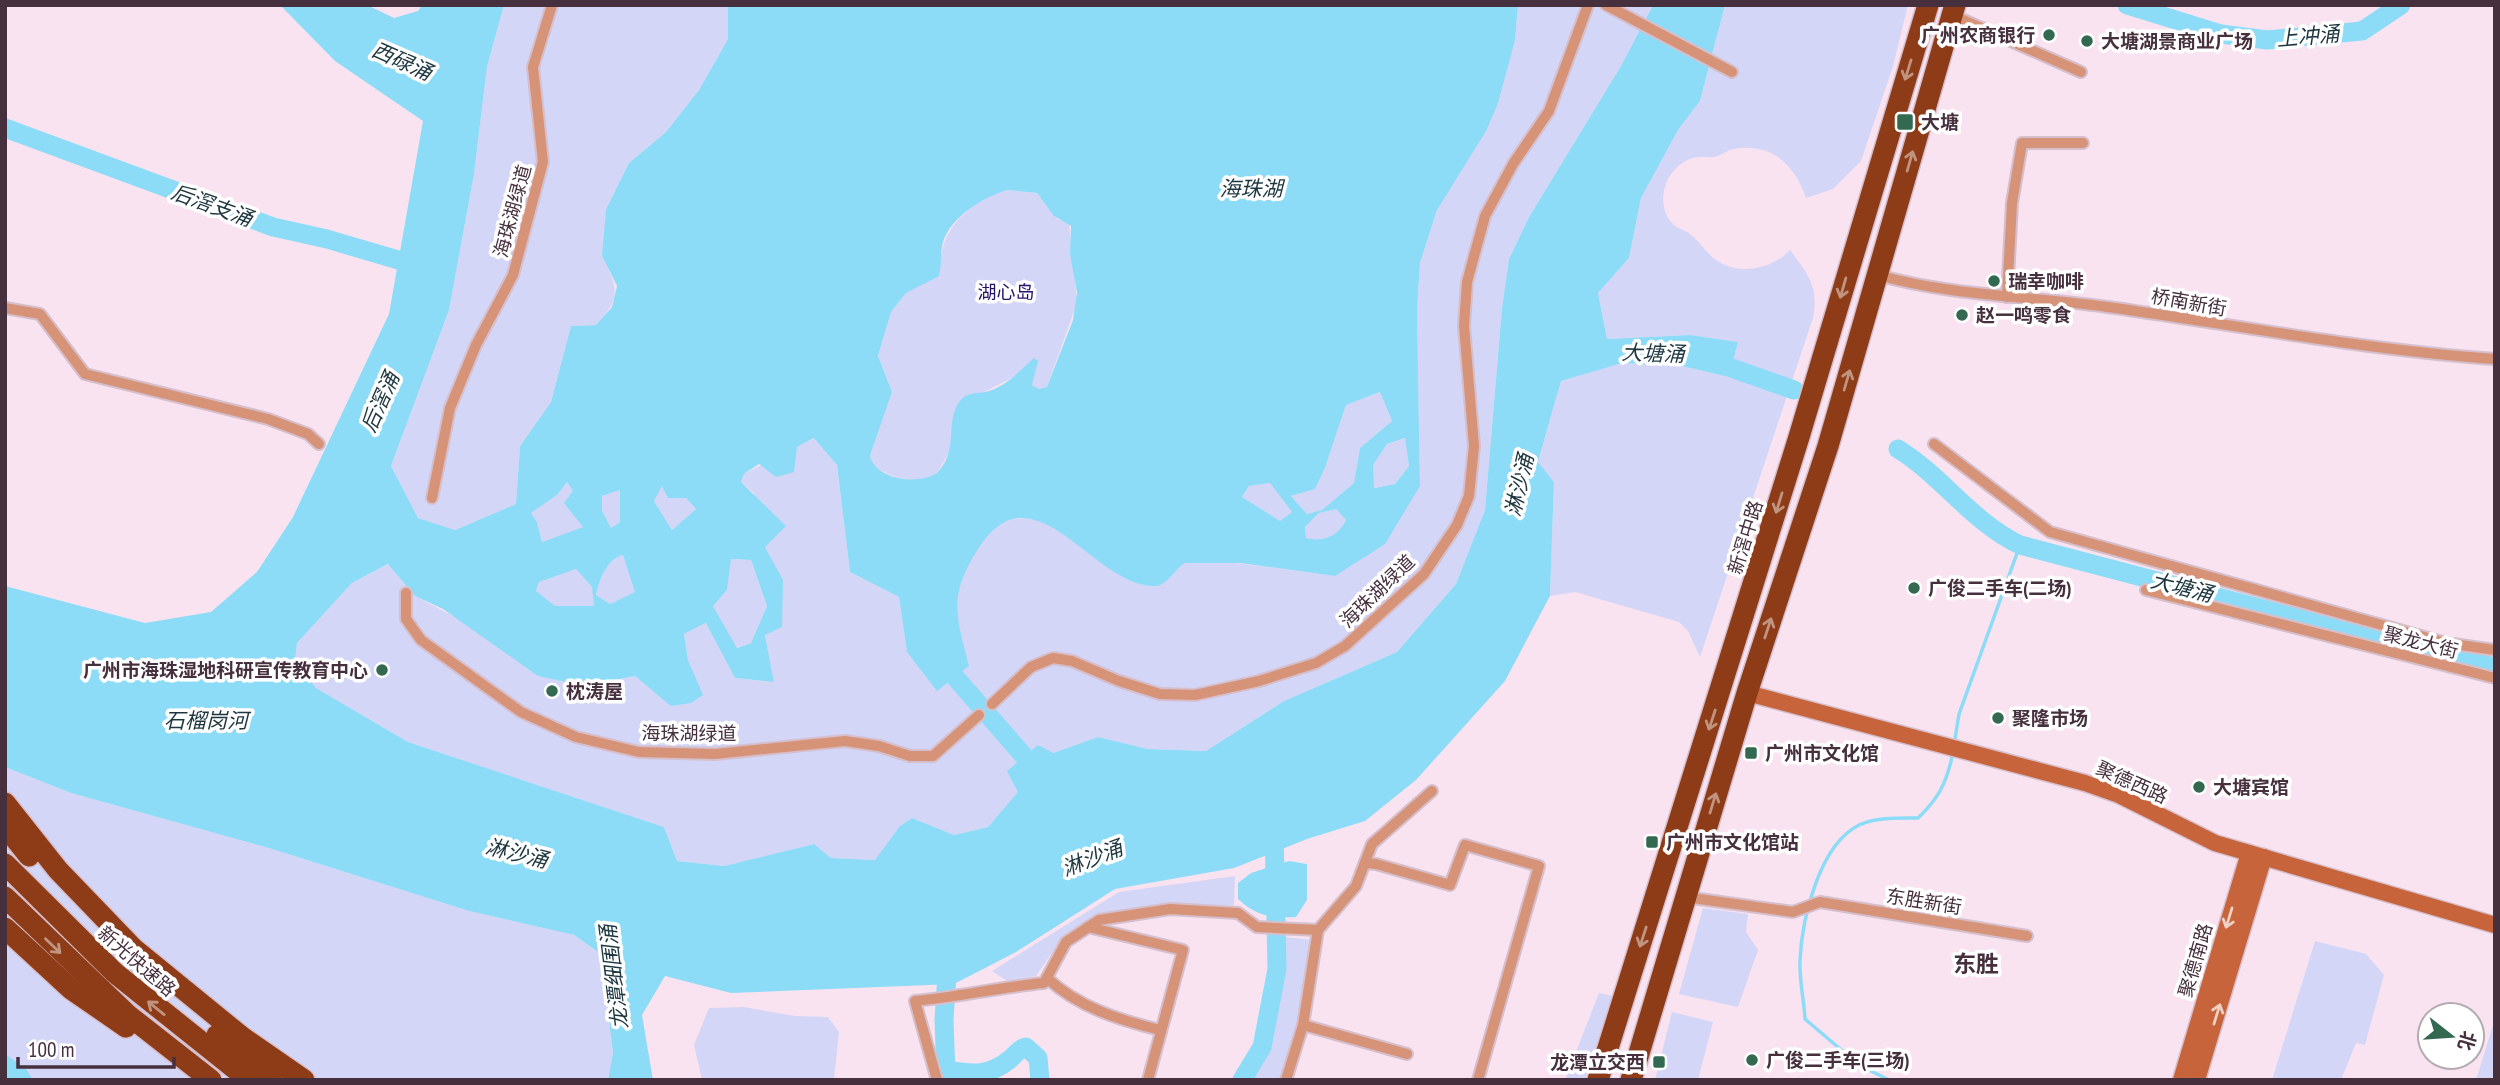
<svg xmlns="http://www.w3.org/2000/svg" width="2500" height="1085" font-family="'PT Sans Narrow','Noto Sans SC',sans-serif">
<rect width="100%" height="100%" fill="#fae3f0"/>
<g fill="#d3d6f7">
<path d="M504 5H728V39L699 90 666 132 629 163 602 256C618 289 622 297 596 325L571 326 551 402 520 446 516 504 455 530 418 518 391 466 449 310 474 174 487 67Z"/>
<path d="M1518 5H1653L1621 66 1529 217 1509 259 1502 308 1485 510 1456 584 1397 652 1284 701 1206 751 1148 749 1098 737 1053 753 988 827 954 835 912 818 900 826 876 860 831 858 814 844 724 866 677 861 664 827 408 742 316 688 295 662 297 643 352 583 389 564 415 596 585 686 635 676 671 705 702 695 688 660 684 634 707 623 735 678 774 682 765 635 783 581 765 547 754 493 741 482 744 474 815 438 837 465 850 572 899 597 907 651 969 666C965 650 956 630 955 613 954 568 994 499 1046 523 1068 532 1104 563 1126 578L1185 563 1222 561 1335 576 1420 486 1417 310 1420 263 1437 210 1515 40Z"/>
<path d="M1725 5H1908L1893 66 1861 161 1833 189 1806 198C1795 165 1771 142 1734 149 1727 150 1721 156 1714 157 1707 158 1700 156 1693 158 1667 165 1653 202 1672 223 1677 229 1684 229 1690 234 1703 244 1708 258 1725 265 1746 274 1775 267 1790 250 1808 274 1819 287 1813 318L1700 657 1688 631 1679 622 1575 592 1550 596 1554 482 1538 463 1561 381 1621 363 1682 366 1729 377 1738 342 1690 335 1607 339 1598 293 1629 258 1641 198 1678 130 1700 101Z"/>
<path d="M1007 190 1037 193 1057 219 1069 223 1077 303 1047 387 1039 389 1032 385 1035 358 1016 376 984 392 954 416 951 449 937 473C918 485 889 478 873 465L870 456 892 392 878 356 891 312 906 293 940 271C939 229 968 203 1007 190Z"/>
<polygon points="1380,392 1392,421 1360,448 1354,483 1322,510 1307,514 1291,496 1315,489 1325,468 1346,405"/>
<polygon points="1406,438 1409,466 1395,484 1373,488 1373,465 1387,444"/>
<polygon points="567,482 573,491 584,527 542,542 537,522 531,513 557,495"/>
<polygon points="1270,483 1292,512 1280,522 1242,497 1249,486"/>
<polygon points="662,485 686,498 696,509 672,530 654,501"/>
<polygon points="620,490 620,522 611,528 602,509 602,496"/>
<path d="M1336 509 1346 520C1338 536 1324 542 1306 538L1305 527 1319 513Z"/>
<path d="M623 555 636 592 610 604 596 595C600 579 606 560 623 555Z"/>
<polygon points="730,559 751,560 767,606 751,643 736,648 713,606 727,590"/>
<polygon points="576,569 592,587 595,606 554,606 536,591 539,582"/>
<polygon points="5,767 71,793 272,849 469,911 574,935 601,954 613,1053 608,1080 5,1080"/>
<polygon points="1235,876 1234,905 1095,917 1058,944 1036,976 1007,981 992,971 1119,892"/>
<polygon points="1703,908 1748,914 1746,932 1758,950 1738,1007 1679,994"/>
<polygon points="1286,937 1311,940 1300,1019 1282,1080 1253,1080 1271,1026"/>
<polygon points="2315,941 2366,954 2384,975 2365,1045 2356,1043 2341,1080 2272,1080"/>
<polygon points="1599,993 1613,996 1585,1080 1565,1080"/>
<polygon points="744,1007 795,1016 828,1017 839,1032 834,1080 702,1080 694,1045 709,1008"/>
<polygon points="1672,1012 1713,1022 1698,1080 1655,1080"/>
<polygon points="2495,1019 2495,1080 2476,1080"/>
</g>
<g fill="#8ddcf7" fill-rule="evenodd">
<path d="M280 5H367L394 18 418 11 422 5H504L487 67 474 174 449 310 391 466 418 518 455 530 516 504 520 446 551 402 571 326 596 325 612 307 617 286 602 256 606 210 629 163 666 132 699 90 728 39V5H1518L1515 40 1498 103 1486 131 1437 210 1420 263 1417 310 1420 486 1385 544 1335 576 1240 563H1185C1176 568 1167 585 1156 586 1094 589 1034 461 978 549 948 596 956 615 969 666L937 691 907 652 899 597 850 572 837 465 814 438 797 447 794 472 776 477 759 464 744 474 741 482 786 526 765 547 783 580 782 627 765 635 774 682 735 678 706 623 684 634 688 660 703 695 691 703 671 706 635 676 585 686 538 676 443 609 415 596 388 564 352 583 297 643 295 662 316 688 408 742 664 827 677 861 724 866 814 844 831 858 875 860 900 826 912 818 954 835 988 827 1018 792 1007 771 1038 745 1053 753 1098 737 1148 749 1206 751 1284 701 1397 652 1456 584 1485 510 1502 308 1509 259 1529 217 1621 66 1653 5H1725L1700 101 1678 130 1641 198 1629 258 1598 293 1607 339 1690 335 1738 342 1729 377 1682 366 1622 363 1561 381 1538 462 1554 482 1550 596 1505 681 1416 780 1365 821 1307 839 1234 868 1115 889 1016 952 954 984 731 993 665 976 642 1015 653 1080H608L613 1053 601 954 574 935 469 911 272 849 71 793 5 767V586L145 623 211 612 257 572 293 517 389 314 423 121 335 61ZM1007 190 1037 193 1054 216 1071 226 1070 254 1077 293 1073 320 1047 387 1039 389 1032 385 1038 361 1034 358C1019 371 1006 387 985 392 975 394 967 392 960 401 944 422 960 449 937 473 918 485 876 480 870 456L892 392 878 356 891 312 906 293 939 276C942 265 940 253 943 242 951 217 982 198 1007 190ZM1380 392 1392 421 1360 448 1354 483 1322 510 1307 514 1291 496 1315 489 1325 468 1346 405ZM1405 438 1409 466 1395 484 1374 488 1373 465 1387 444ZM567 482 573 491 564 503 583 527 542 542 537 522 531 513 557 495ZM1270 483 1292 512 1280 521 1242 497 1249 486ZM662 486 668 498H686L696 509 672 530 654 501ZM620 490V522L611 528 602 510V496ZM1336 509 1346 520C1338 536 1324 542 1306 538L1305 527 1319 513ZM623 555 635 592 610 604 596 595C600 579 606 560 623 555ZM731 559 751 560 767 606 751 643 737 648 713 606 727 590ZM576 569 592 587 594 606H555L536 591 539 582Z"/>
<path d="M1289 861 1307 864V900L1296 917C1271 918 1256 916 1238 899V883L1251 873Z"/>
<polygon points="5,1054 26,1069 33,1080 5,1080"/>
</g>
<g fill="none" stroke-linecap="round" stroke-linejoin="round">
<g stroke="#8ddcf7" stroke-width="3.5">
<polyline points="1955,739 1959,714 2020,545"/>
<path d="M1889 1080 1859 1065 1805 1019C1804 1000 1799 979 1800 960 1802 919 1819 845 1859 825 1876 817 1899 818 1918 818 1938 799 1946 784 1952 757"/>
</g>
<g stroke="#8ddcf7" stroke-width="19">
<polyline points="2127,5 2221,34 2267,40 2362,31 2401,5"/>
<polyline points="5,128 273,227 327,239 422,267"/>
<polyline points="1709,360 1794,390"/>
<path d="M1898 449C1942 476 1973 523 2020 545L2438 655 2495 667"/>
<polyline points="955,677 1023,755"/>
<polyline points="948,960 944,1019 946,1074 951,1080"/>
<path d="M946 1070C971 1074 988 1077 1009 1060 1016 1055 1017 1049 1026 1047L1038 1058 1040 1080"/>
<polyline points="1242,1080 1262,1047 1277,969 1274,828"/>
</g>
<defs>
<g id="street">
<polyline points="1606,5 1732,72"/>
<polyline points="1952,15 2081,72"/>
<path d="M1878 275C1955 297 2036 296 2115 308 2241 326 2367 350 2495 359"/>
<polyline points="2007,297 2012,203 2022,143 2083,143"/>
<polyline points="5,308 40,314 85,374 268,419 308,434 319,444"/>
<polyline points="1934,444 2050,532 2446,643 2495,650"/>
<polyline points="432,498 450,408 476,345 513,275 543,162 533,67 552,5"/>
<polyline points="2146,590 2495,678"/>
<polyline points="406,593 406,619 421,640 521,712 576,737 639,752 715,754 845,741 879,746 910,756 933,756 979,715"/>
<polyline points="992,704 1031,667 1053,658 1072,661 1119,681 1160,694 1195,695 1259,681 1316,663 1345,646 1424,574 1457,525 1469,496 1474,446 1464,326 1467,282 1485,216 1513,164 1549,111 1588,5"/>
<polyline points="1365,863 1376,864 1450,885 1465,845 1539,866 1478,1080"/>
<polyline points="1685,897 1793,912 1820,902 2027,936"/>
<polyline points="1088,927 1183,950 1148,1080"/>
<path d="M1047 978C1078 1007 1119 1020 1160 1030"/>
<polyline points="1303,1025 1407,1054"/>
<path d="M937 1080 915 1001C958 997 1000 987 1044 983L1066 942 1099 920 1170 909 1238 913 1257 927 1318 930"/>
<polyline points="1286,1080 1303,1025 1318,930 1356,886 1372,844 1432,791"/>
</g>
<g id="secondary">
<polyline points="1747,693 2085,783 2119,795 2215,843 2495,925"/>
<polyline points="2181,1080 2249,853"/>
<polyline points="2197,1080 2264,857"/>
</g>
<g id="highway">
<polyline points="5,803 58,870 134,949 242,1037 304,1080"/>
<polyline points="5,826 29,856"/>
<polyline points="5,864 115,973 249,1080"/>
<polyline points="5,897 128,1015 211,1080"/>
<polyline points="5,928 71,989 126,1027"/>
<polyline points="217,1035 272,1080"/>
<polyline points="1598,1080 1799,437 1928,5"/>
<polyline points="1631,1080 1747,693 1828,446 1955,5"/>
</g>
</defs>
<use href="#street" stroke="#d6bfcc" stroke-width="14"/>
<use href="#secondary" stroke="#d6bfcc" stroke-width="19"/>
<use href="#highway" stroke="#d6bfcc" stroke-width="24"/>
<use href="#street" stroke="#d79378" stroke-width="10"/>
<use href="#secondary" stroke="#c8643b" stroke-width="16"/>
<use href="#highway" stroke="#8e3c17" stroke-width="21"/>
</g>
<defs><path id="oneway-shaft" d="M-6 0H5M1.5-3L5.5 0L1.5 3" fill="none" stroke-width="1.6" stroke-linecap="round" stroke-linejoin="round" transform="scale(1.75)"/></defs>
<g stroke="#c1947f">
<use href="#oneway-shaft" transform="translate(1908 70) rotate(107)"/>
<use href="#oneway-shaft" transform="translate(1910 161) rotate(-74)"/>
<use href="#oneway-shaft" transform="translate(1843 288) rotate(106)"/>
<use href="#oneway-shaft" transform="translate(1847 380) rotate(-74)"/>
<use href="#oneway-shaft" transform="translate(1779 503) rotate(107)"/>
<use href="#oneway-shaft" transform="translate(1768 628) rotate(-72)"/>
<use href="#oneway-shaft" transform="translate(1712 720) rotate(108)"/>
<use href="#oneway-shaft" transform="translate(1713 803) rotate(-73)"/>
<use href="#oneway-shaft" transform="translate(1643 937) rotate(108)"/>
<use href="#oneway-shaft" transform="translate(53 946) rotate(44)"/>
<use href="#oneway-shaft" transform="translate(156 1008) rotate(-141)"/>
</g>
<g stroke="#eed0c4">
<use href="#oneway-shaft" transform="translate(2229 918) rotate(107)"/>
<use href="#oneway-shaft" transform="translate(2217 1014) rotate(-73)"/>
</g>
<g fill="#326950" stroke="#fff" stroke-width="2.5">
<circle cx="2049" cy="35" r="7"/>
<circle cx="2087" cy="41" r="7"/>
<rect x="1896" y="113" width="18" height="18" rx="3.5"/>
<circle cx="1994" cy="281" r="7"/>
<circle cx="1962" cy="315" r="7"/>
<circle cx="1914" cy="588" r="7"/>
<circle cx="382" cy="670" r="7"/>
<circle cx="552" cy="691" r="7"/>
<circle cx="1998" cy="718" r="7"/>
<rect x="1744" y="746" width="14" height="14" rx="3.5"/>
<circle cx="2199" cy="787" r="7"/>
<rect x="1645" y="835" width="14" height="14" rx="3.5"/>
<circle cx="1752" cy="1060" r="7"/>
<rect x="1652" y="1055" width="14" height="14" rx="3.5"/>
</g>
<g text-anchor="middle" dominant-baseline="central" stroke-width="7" stroke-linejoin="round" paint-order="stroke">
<g font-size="19" font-weight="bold" fill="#46303e" stroke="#fff" text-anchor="start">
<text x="2035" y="35" text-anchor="end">广州农商银行</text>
<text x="2101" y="41">大塘湖景商业广场</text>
<text x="1921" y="122">大塘</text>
<text x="2008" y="281">瑞幸咖啡</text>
<text x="1976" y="315">赵一鸣零食</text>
<text x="1928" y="588">广俊二手车(二场)</text>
<text x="368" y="670" text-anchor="end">广州市海珠湿地科研宣传教育中心</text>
<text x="566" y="691">枕涛屋</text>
<text x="2012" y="718">聚隆市场</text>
<text x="1765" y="753">广州市文化馆</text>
<text x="2213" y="787">大塘宾馆</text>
<text x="1666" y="842">广州市文化馆站</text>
<text x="1766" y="1060">广俊二手车(三场)</text>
<text x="1645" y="1062" text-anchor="end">龙潭立交西</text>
</g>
<g font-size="19" fill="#46303e" stroke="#fff">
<text transform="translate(512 211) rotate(-75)">海珠湖绿道</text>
<text transform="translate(2189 302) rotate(10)">桥南新街</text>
<text transform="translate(1745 537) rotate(-73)">新滘中路</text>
<text transform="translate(1377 591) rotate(-44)">海珠湖绿道</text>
<text transform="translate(2421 642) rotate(14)">聚龙大街</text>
<text x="689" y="733">海珠湖绿道</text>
<text transform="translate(2132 782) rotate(24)">聚德西路</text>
<text transform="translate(1924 901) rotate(9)">东胜新街</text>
<text transform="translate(2195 960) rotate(-74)">聚德南路</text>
<text transform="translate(137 961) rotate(41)">新光快速路</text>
</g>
<g font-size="19" fill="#25136a" stroke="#fff">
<text x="1006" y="292">湖心岛</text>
</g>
<g font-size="21" font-style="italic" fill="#1d363f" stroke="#fff">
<text transform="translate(2308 36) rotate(-5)">上冲涌</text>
<text transform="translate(402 61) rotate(24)">西碌涌</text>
<text x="1251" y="188">海珠湖</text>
<text transform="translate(212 205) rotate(20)">后滘支涌</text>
<text transform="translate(1653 353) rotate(2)">大塘涌</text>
<text transform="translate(380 402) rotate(-66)">后滘涌</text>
<text transform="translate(1519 485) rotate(-77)">淋沙涌</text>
<text transform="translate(2182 587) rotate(14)">大塘涌</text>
<text x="206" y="720">石榴岗河</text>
<text transform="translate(517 853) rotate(14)">淋沙涌</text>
<text transform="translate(1092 858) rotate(-21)">淋沙涌</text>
<text transform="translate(614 977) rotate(-97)">龙潭细围涌</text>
</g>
<g font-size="23" font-weight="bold" fill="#46303e" stroke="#fff">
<text x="1976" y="963">东胜</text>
</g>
</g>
<rect width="2500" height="1085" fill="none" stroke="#46303e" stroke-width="14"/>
<g transform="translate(2451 1036) rotate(107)"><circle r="33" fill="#ffffff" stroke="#b5acb2" stroke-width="2"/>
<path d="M0-5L12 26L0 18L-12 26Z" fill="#326950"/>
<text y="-10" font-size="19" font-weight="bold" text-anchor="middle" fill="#46303e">北</text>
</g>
<path d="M18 1057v10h156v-10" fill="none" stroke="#46303e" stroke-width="3.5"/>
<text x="28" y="1057" font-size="21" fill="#46303e" stroke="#ffffff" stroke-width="5" paint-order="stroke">100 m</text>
</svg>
